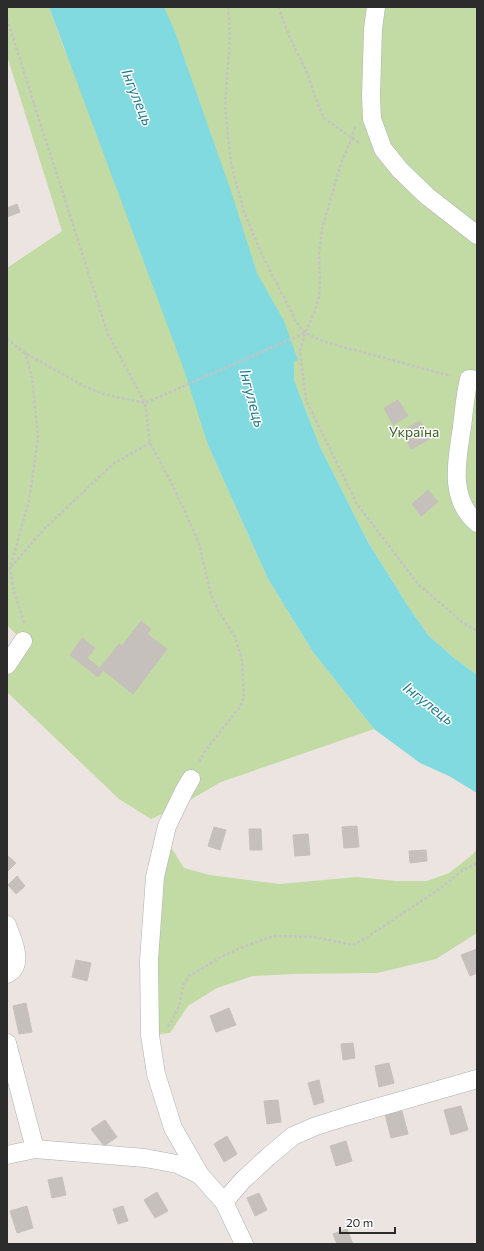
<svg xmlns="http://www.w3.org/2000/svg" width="484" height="1251" font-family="Commissioner,sans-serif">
<rect width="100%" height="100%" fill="#ece4e0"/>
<g fill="#c2dba4">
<polygon points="7,7 49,7 65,51 126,165 208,445 268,579 313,652 374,729 221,782 176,808 151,819 119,799 7,692 7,665 23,641 7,625 7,268 62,231 7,56"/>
<polygon points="136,7 477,7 477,675 453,657 428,635 406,603 368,542 320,447 294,380 294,362 274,341"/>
<polygon points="163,842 173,850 184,868 210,875 279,884 357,877 396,881 427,881 449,873 472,855 477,849 477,933 436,959 377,973 294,974 253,976 217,988 188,1006 170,1033 150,1035"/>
</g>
<polygon fill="#81dae0" points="49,7 164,7 175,32 232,194 257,273 284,321 298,360 294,362 294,380 320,447 368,542 406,603 428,635 453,657 477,675 477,793 449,776 420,763 374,729 313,652 268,579 208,445 184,370"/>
<g fill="#c5c0bb" stroke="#c7c0ba">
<polygon points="17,204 20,212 7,217 7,208"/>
<polygon points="398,400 408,416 393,425 384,408"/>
<polygon points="420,421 430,439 411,449 401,431"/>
<polygon points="428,490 438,502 421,516 412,504"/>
<polygon points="141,621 151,629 147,634 167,649 133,694 103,670 98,677 70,655 82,638 95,648 87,658 100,668 119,644 122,646"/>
<polygon points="357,826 359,847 344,848 342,827"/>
<polygon points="214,827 226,830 220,850 208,846"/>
<polygon points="249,829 261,829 262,850 250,850"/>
<polygon points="308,834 310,855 295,856 293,835"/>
<polygon points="426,850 427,861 410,863 409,851"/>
<polygon points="7,855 16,863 7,872"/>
<polygon points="17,876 25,886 16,894 8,885"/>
<polygon points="477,949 477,973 470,976 461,955"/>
<polygon points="76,960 91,963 87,981 72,977"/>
<polygon points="26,1003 32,1032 19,1034 13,1006"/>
<polygon points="229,1008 236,1025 216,1032 210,1016"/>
<polygon points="353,1043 355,1058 343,1060 341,1044"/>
<polygon points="389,1063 394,1083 379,1087 375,1066"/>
<polygon points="319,1080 324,1102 314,1105 308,1083"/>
<polygon points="278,1100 281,1122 267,1124 264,1101"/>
<polygon points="461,1106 468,1130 451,1135 444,1110"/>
<polygon points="402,1111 408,1134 391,1138 385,1114"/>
<polygon points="105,1120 117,1137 104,1146 91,1129"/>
<polygon points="227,1136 237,1154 224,1162 214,1144"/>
<polygon points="346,1141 352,1161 336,1166 330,1146"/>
<polygon points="62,1177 66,1195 52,1198 48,1180"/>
<polygon points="157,1192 168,1211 155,1218 144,1200"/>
<polygon points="259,1193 267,1210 255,1216 247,1198"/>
<polygon points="27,1206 33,1228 17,1233 10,1211"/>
<polygon points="123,1206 128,1221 118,1224 113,1209"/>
<polygon points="347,1229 353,1244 337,1244 333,1234"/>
</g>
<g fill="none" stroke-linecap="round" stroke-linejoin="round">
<defs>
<g id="street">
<polyline points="376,7 373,29 371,96 372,119 383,149 400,170 427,196 477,235"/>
<path d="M477 380 469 379C465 395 464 411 462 427 457 460 448 498 477 523"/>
<polyline points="7,665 23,641"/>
<polyline points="191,779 184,791 167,826 155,877 149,960 150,1035 156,1074 173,1128 200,1175"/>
<path d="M7 925C11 936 21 957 14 968 13 970 9 973 7 974"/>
<polyline points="7,1043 35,1149"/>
<polyline points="7,1155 35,1149 145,1158 177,1164 200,1175 224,1202 244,1244"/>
<polyline points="224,1202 242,1181 268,1157 293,1136 316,1126 348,1116 477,1079"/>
</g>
</defs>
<use href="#street" stroke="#adb1b6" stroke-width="19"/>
<g stroke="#c4c4c4" stroke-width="2.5" stroke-dasharray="3 2" stroke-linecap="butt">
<polyline points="228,7 230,36 225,106 231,164 244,212 262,255 297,323 305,333 325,342 451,376"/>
<polyline points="278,7 290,38 306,70 316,99 324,118 361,144"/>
<polyline points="7,19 108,334 145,403 150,443 173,486 187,516 199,544 211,595 218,610 235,637 242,661 244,698 240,707 205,751 198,764"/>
<polyline points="355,127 352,138 341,163 322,229 319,253 320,280 319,297 315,311 305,333 300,351 306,400 357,504 418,584 462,622 477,631"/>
<polyline points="7,339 25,353 80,384 102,394 145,403 305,333"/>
<polyline points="11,567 44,529 113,464 150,443"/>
<polyline points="24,623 14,592 10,568 29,501 38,437 32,377 25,353"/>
<polyline points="168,1027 177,1011 180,1003 183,985 189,976 223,956 245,946 274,936 314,937 353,945 366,938 438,890 462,871 477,863"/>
</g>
<use href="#street" stroke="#fff" stroke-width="18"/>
</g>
<g text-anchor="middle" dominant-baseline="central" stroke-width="3" stroke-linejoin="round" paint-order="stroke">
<g font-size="14" fill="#3d6124" stroke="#fff">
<text x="414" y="431">Україна</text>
</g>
<g font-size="15" font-style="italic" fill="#1f7d8d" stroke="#fff">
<text transform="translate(138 97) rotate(68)">Інгулець</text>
<text transform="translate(253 398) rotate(75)">Інгулець</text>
<text transform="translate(429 703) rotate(38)">Інгулець</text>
</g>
</g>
<rect width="484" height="1251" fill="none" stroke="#2c2c2c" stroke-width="16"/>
<path d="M340 1227v6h55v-6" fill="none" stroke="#2c2c2c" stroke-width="2"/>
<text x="346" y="1227" font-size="12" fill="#2c2c2c" stroke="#ffffff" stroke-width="3" paint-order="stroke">20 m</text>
</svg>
